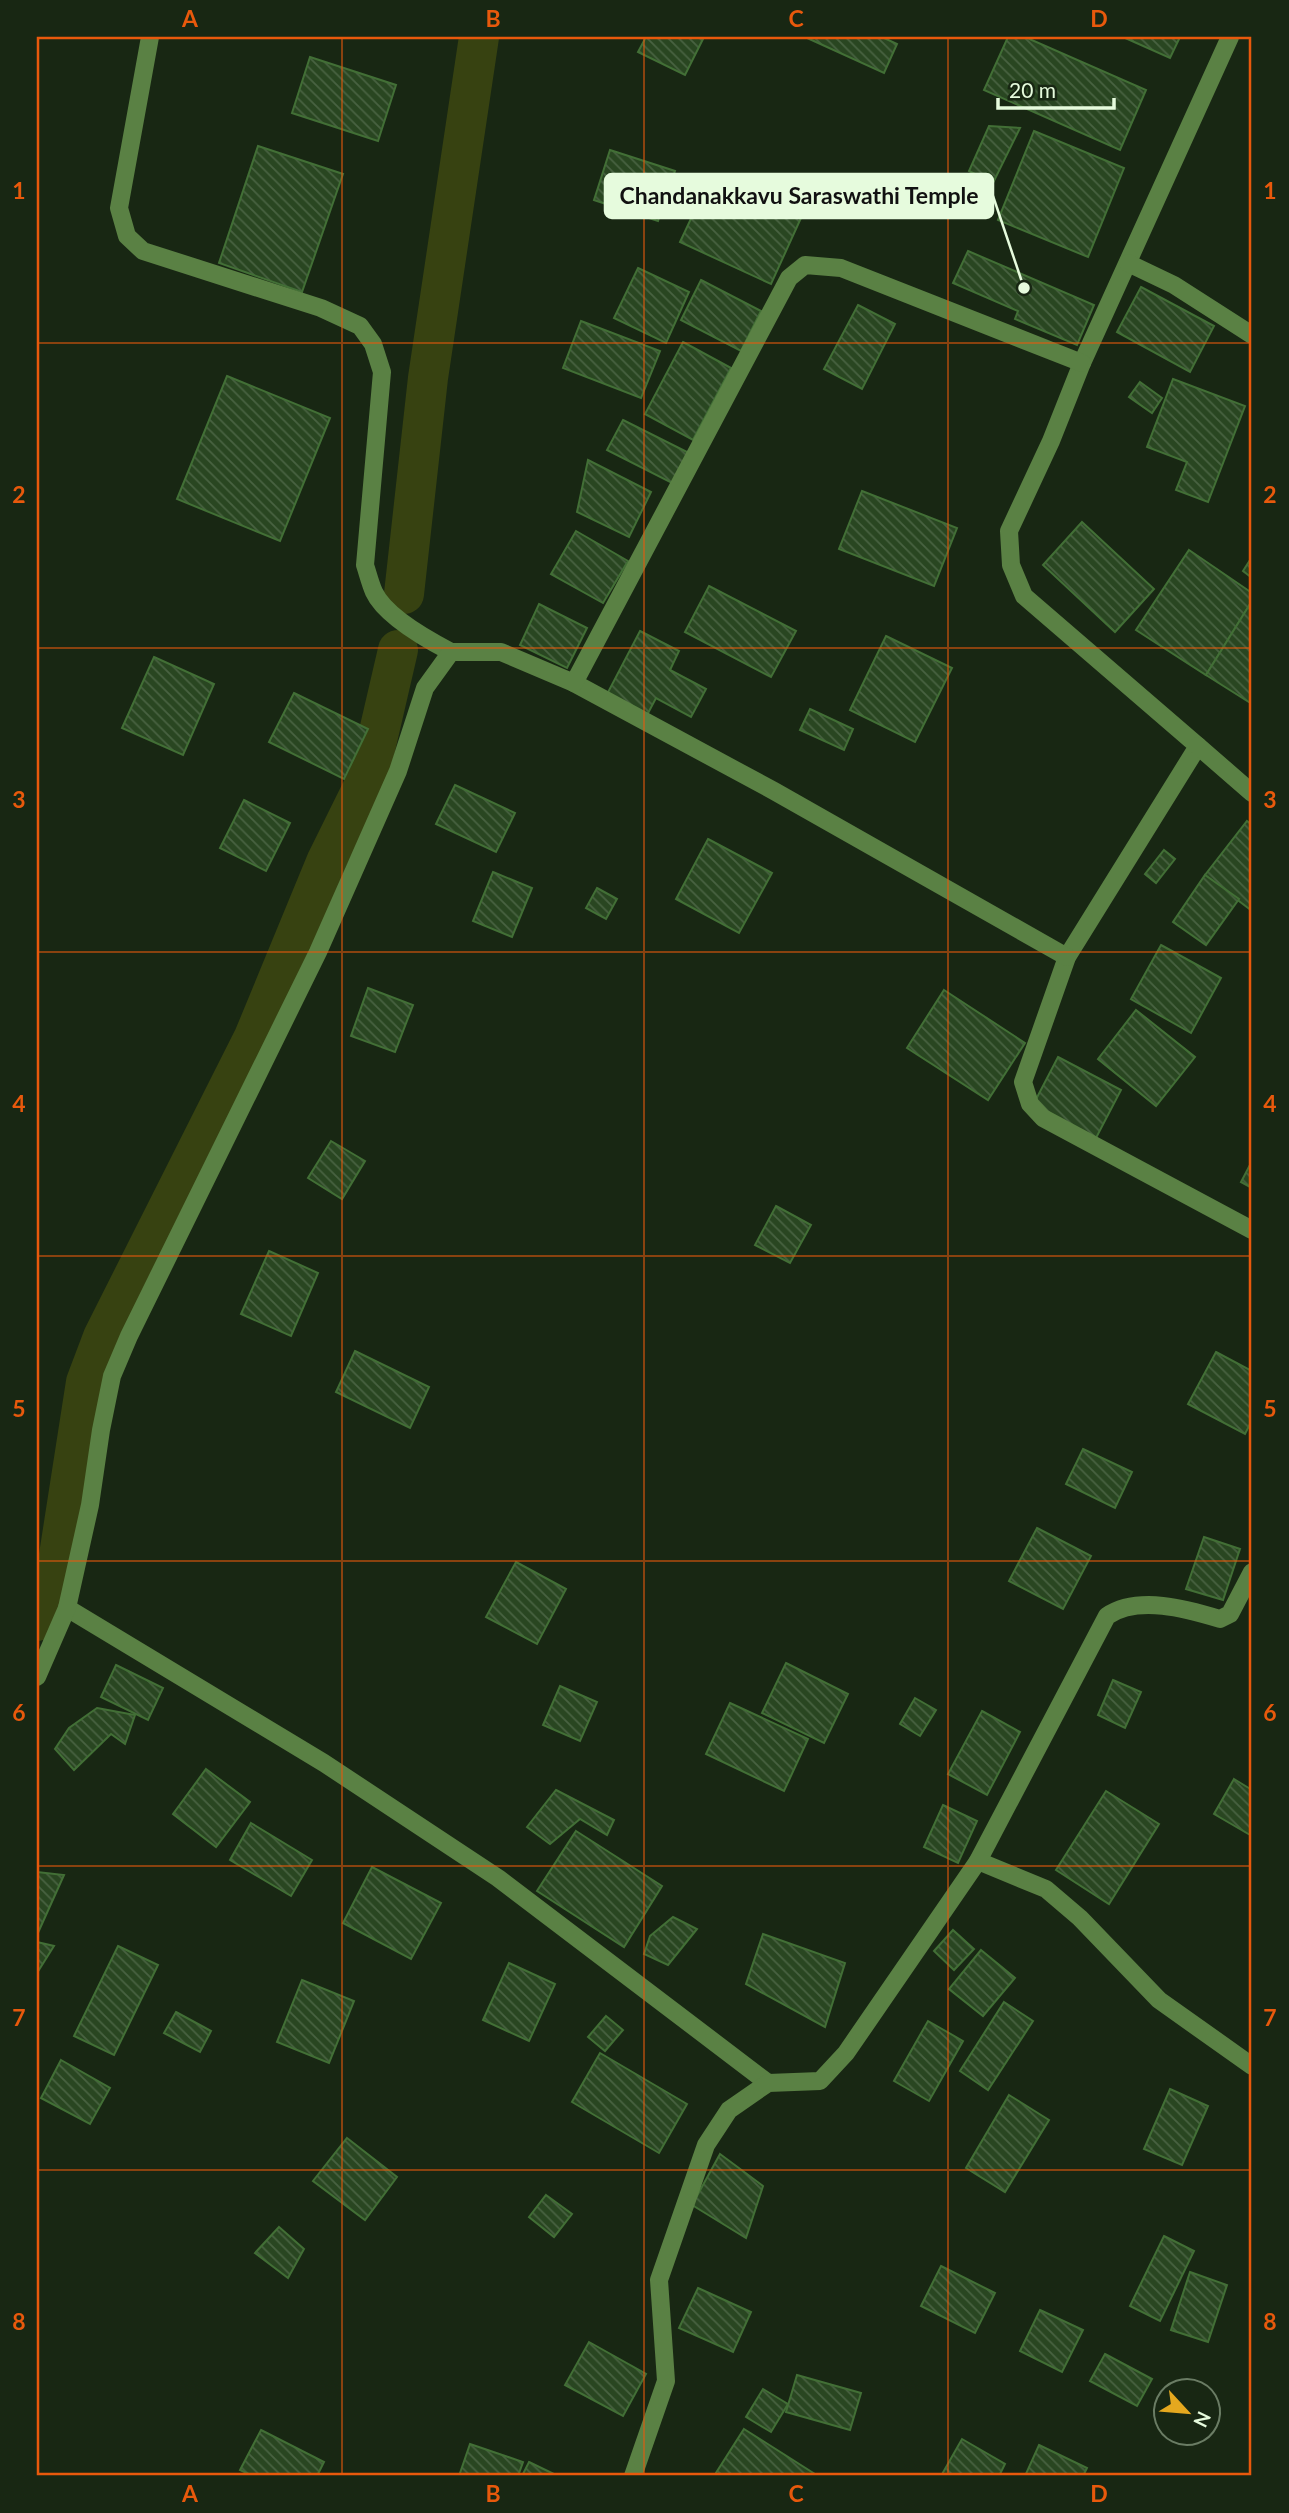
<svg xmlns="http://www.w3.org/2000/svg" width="1289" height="2513" font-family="Lato,sans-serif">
<defs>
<pattern id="building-back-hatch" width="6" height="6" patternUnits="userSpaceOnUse" patternTransform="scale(1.75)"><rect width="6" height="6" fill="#294621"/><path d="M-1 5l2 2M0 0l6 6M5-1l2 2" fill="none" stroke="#486241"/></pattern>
</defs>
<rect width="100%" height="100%" fill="#182713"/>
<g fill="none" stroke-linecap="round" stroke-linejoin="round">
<g stroke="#374211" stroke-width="40">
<polyline points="404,594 428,378 479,37"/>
<polyline points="37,1621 55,1581 86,1382 103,1337 254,1037 327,860 369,775 398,650"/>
</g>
</g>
<g fill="url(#building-back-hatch)" stroke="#426f36" stroke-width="2">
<polygon points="646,37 704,37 685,75 638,52"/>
<polygon points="805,37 882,37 897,44 884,73"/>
<polygon points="1008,37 1025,37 1146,90 1120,150 984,90"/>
<polygon points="1123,37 1180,37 1170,58"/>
<polygon points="310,57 396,85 378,141 292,113"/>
<polygon points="989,126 1020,128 993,183 969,171"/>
<polygon points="1034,131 1124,168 1088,257 998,220"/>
<polygon points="258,146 343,174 302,292 219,263"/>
<polygon points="610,150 675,171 658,221 594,200"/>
<polygon points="711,176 801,218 771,284 680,242"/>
<polygon points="968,251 1094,305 1077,345 1015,319 1018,311 953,283"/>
<polygon points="638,268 689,292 666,343 614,318"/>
<polygon points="701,280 761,311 741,351 681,320"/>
<polygon points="1141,287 1214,326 1190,372 1117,332"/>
<polygon points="858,305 895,324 862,389 824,369"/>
<polygon points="581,321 660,351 641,398 563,368"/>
<polygon points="683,342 731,368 693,440 645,414"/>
<polygon points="227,376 330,418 280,541 177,499"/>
<polygon points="1173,379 1245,406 1208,502 1176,490 1187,462 1147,447"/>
<polygon points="1140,382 1162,398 1152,413 1129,397"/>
<polygon points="623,420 689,453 674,484 607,450"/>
<polygon points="588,460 651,492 629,537 577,512"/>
<polygon points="862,491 957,528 934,586 839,549"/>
<polygon points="1082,522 1154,589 1115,632 1043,565"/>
<polygon points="576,531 628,561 603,603 551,574"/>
<polygon points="1189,550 1252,593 1252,601 1206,675 1136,630"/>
<polygon points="1252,557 1252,578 1243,571"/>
<polygon points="709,586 796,631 771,677 685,632"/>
<polygon points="539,604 587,628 567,668 520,645"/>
<polygon points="1250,604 1252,605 1252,704 1206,675"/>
<polygon points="640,631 679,651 670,670 706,689 691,717 656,698 645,719 605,698"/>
<polygon points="886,636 952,668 915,742 850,710"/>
<polygon points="154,657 214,684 183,755 122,728"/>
<polygon points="294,693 368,729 344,779 269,742"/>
<polygon points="810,709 853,729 844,750 800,730"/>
<polygon points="455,785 515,813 496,852 436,824"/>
<polygon points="244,800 290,823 266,871 220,848"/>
<polygon points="1247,821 1252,825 1252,911 1205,875"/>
<polygon points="708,839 772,873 739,933 676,899"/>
<polygon points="1164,850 1175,859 1156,883 1145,874"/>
<polygon points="493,872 532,888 512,937 473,921"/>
<polygon points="1205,875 1239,899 1206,945 1173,922"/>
<polygon points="597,888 617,899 606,919 586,908"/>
<polygon points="1161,945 1221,978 1191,1033 1131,999"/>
<polygon points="368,988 413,1005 395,1052 351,1036"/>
<polygon points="944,990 1025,1043 988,1100 907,1048"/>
<polygon points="1136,1010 1195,1057 1156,1106 1098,1059"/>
<polygon points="1058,1057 1121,1090 1096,1138 1033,1105"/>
<polygon points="331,1141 365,1161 342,1199 308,1178"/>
<polygon points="1252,1161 1252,1188 1241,1182"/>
<polygon points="776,1206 811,1225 790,1263 755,1245"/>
<polygon points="269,1251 318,1273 291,1336 241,1314"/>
<polygon points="355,1351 429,1387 410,1428 336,1392"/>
<polygon points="1216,1352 1252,1371 1252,1420 1245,1434 1188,1404"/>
<polygon points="1083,1449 1132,1472 1115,1508 1066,1484"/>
<polygon points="1037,1528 1091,1556 1063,1609 1009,1581"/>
<polygon points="1204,1537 1240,1549 1223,1600 1186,1589"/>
<polygon points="516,1562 566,1589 537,1644 486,1617"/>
<polygon points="786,1663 848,1694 824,1743 762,1713"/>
<polygon points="116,1665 163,1688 148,1720 101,1697"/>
<polygon points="1113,1680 1141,1692 1125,1728 1098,1715"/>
<polygon points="560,1686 597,1702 580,1741 543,1725"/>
<polygon points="915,1698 936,1710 920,1736 900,1724"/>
<polygon points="730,1703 808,1739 784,1791 706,1754"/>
<polygon points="97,1708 135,1715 125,1744 111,1734 74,1770 55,1749 69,1728"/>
<polygon points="982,1711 1020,1732 987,1795 948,1774"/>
<polygon points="206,1769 250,1802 216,1847 173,1814"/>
<polygon points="1234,1779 1252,1790 1252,1836 1214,1814"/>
<polygon points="556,1790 614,1820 607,1835 580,1819 550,1844 527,1827"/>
<polygon points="1106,1791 1159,1824 1109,1904 1056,1870"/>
<polygon points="943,1805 977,1821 958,1863 924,1847"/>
<polygon points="251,1823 312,1860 291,1896 230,1860"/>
<polygon points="576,1831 662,1886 624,1947 537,1891"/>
<polygon points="372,1867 441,1903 411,1959 343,1923"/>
<polygon points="37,1872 64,1875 37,1935"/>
<polygon points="673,1917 697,1929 668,1965 644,1954 650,1936"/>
<polygon points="953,1930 974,1949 954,1970 934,1951"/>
<polygon points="763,1934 845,1963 825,2027 746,1984"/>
<polygon points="37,1942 54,1946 37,1973"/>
<polygon points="118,1946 158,1965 114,2055 74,2036"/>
<polygon points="981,1950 1015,1978 983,2016 949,1989"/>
<polygon points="509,1963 555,1984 529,2041 483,2020"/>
<polygon points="302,1980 354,2001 329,2063 277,2042"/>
<polygon points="1004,2002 1033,2021 988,2090 960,2071"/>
<polygon points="176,2012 211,2031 200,2052 164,2033"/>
<polygon points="606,2016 623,2030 605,2051 588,2037"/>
<polygon points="928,2021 963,2041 929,2101 894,2081"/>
<polygon points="600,2053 687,2104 659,2153 572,2102"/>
<polygon points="61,2060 110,2088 90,2124 41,2098"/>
<polygon points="1170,2089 1208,2106 1182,2165 1144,2149"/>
<polygon points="1009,2095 1049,2120 1005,2192 966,2168"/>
<polygon points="347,2138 397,2177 365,2220 313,2181"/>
<polygon points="720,2154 763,2186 746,2238 692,2205"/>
<polygon points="546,2195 572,2214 554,2237 529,2217"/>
<polygon points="279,2227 304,2249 288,2278 255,2253"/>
<polygon points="1164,2236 1194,2251 1160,2321 1130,2306"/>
<polygon points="941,2266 995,2293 975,2333 921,2306"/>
<polygon points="1190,2272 1227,2285 1208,2342 1171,2330"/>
<polygon points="698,2288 751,2312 733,2352 679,2328"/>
<polygon points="1040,2310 1083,2330 1062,2372 1020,2351"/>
<polygon points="589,2342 646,2374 623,2416 565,2385"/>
<polygon points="1105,2354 1152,2379 1137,2406 1090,2381"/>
<polygon points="797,2375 861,2393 850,2430 786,2412"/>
<polygon points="763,2389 788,2404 771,2432 746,2417"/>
<polygon points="744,2429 818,2476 714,2476"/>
<polygon points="261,2430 324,2462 317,2476 253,2476 240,2470"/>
<polygon points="962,2439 1005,2464 999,2476 941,2476"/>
<polygon points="470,2444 523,2462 518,2476 459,2476"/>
<polygon points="1039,2445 1087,2468 1083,2476 1025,2476"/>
<polygon points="529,2462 558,2476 522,2476"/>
</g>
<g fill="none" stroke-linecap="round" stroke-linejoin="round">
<g stroke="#5a8144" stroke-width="18">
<path d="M150 37 119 208 127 236 143 251 321 308 360 326 373 344 382 372 365 565C368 574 370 583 374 592 385 616 428 640 451 652"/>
<polyline points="1230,37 1082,363 1051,441 1009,531 1011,565 1024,596 1198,746 1067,957 1023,1082 1030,1104 1043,1118 1252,1230"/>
<polyline points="1128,263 1174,285 1252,335"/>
<polyline points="574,683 774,791 1067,957"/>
<polyline points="1198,746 1252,793"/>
<polyline points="67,1608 324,1763 498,1878 768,2083"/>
<polyline points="37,1677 67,1608 90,1505 101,1430 112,1376 129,1336 318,952 398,771 425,688 451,652 501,652 574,683 789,278 805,265 841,268 1082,363"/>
<polyline points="978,1861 1046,1889 1080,1918 1159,2000 1252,2066"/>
<path d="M633 2476 666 2381 659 2280 706 2145 729 2110 768 2083 820 2081 846 2053 978 1861 1107 1616C1138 1595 1187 1609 1220 1619L1230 1614 1252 1572"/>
</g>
</g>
<path fill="none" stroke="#e8590c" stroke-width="2" stroke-opacity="0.55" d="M342 37V2476M644 37V2476M948 37V2476M37 343H1252M37 648H1252M37 952H1252M37 1256H1252M37 1561H1252M37 1866H1252M37 2170H1252"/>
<path fill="none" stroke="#e6fbdd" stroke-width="2.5" d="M1024 288L993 196"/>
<circle fill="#e6fbdd" stroke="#182713" stroke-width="2.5" cx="1024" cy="288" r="7"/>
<rect fill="#e6fbdd" stroke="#e6fbdd" stroke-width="2.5" x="605" y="174" width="388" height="44" rx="7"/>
<g font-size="23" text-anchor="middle" font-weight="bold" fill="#111">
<text x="799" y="204">Chandanakkavu Saraswathi Temple</text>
</g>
<rect width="1289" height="2513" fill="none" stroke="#182713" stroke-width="77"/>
<g transform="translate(1187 2412) rotate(116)"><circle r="33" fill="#182713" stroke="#6a7c64" stroke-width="2"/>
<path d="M0-5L12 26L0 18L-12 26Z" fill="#e5a81f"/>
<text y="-10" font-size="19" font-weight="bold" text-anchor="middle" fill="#e6fbdd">N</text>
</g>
<path d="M998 98v10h116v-10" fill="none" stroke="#e6fbdd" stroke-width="3.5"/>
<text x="1009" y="98" font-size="21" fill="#e6fbdd" stroke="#182713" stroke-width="5" paint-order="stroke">20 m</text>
<rect x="38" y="38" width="1212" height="2436" fill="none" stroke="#e8590c" stroke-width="2.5"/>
<g font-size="23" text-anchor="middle" font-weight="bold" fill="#e8590c">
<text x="190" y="27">A</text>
<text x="493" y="27">B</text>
<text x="796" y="27">C</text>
<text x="1099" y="27">D</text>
<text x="19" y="199">1</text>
<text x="1270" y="199">1</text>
<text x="19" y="503">2</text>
<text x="1270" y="503">2</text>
<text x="19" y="808">3</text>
<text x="1270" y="808">3</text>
<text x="19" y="1112">4</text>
<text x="1270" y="1112">4</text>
<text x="19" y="1417">5</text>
<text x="1270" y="1417">5</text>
<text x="19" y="1721">6</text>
<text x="1270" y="1721">6</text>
<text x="19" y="2026">7</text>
<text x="1270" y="2026">7</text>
<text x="19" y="2330">8</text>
<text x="1270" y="2330">8</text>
<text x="190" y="2502">A</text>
<text x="493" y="2502">B</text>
<text x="796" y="2502">C</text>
<text x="1099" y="2502">D</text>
</g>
</svg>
